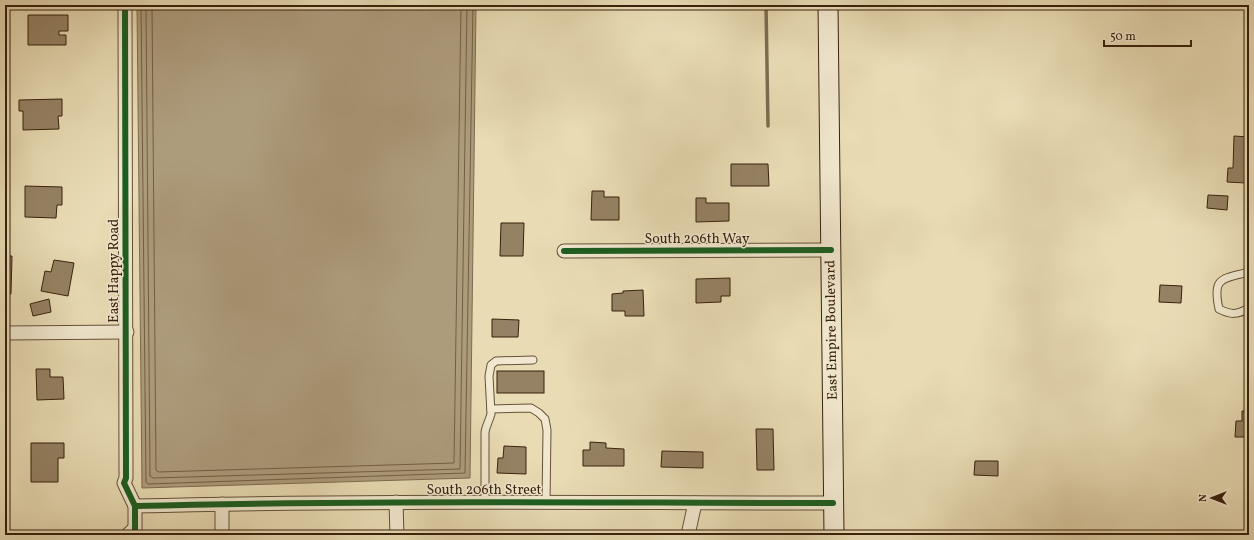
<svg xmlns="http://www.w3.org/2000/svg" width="1254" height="540" font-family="Vollkorn,serif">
<rect width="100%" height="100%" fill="#e9dcb5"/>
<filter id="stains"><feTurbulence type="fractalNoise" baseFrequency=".005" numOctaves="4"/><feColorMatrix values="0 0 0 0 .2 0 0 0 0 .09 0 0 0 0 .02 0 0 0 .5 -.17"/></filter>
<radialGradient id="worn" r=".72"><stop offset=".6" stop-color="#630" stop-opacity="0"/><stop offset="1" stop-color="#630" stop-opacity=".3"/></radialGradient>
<polygon fill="#ad9c7c" stroke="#7f6b50" points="137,5 476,5 470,478 142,488"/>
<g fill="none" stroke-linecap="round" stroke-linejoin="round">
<g stroke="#735e44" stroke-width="1">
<polyline points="141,5 146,482 148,484 465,473 473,5"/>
<polyline points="146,5 150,476 153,478 460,469 467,5"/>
<polyline points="152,5 156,470 158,472 454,463 461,5"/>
</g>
<polyline stroke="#7f6b50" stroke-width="3.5" points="766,5 768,126"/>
</g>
<g fill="#958264" stroke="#39210d">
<polygon points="28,15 68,15 68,31 59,31 59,35 66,35 66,45 28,45"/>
<polygon points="62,99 62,116 58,116 59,129 23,130 23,111 19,111 19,100"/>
<polygon points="1234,136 1249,137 1249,207 1245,207 1246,183 1227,182 1228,168 1233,168"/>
<polygon points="731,164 768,164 769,186 731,186"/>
<polygon points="25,186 62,187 62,205 57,205 56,218 25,217"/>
<polygon points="592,191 604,191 604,197 619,197 619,220 591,220"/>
<polygon points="1208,195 1228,196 1227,210 1207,208"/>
<polygon points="696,198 706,198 706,203 729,203 729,221 696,222"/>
<polygon points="501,223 524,223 523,256 500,256"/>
<polygon points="5,256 12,256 11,294 5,294"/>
<polygon points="54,260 74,263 68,296 41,291 45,271 51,272"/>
<polygon points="730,278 730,296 721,296 721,302 696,303 696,279"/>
<polygon points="1160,285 1182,286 1181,303 1159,302"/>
<polygon points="643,290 644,316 625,316 625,311 612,311 612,294 623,293 623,291"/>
<polygon points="49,299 51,312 33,316 30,304"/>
<polygon points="492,319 519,320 518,337 492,337"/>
<polygon points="36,369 50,369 50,377 63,377 64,399 37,400"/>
<rect x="497" y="371" width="47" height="22"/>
<polygon points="1242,411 1249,411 1249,444 1248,443 1248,437 1235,437 1236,421 1242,421"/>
<polygon points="756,429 773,429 774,470 757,470"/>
<polygon points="590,442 606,443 606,448 624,449 624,466 583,466 583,450 590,450"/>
<polygon points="31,443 64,443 64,458 58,458 58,482 31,482"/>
<polygon points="504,446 526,447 526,474 497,473 498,458 503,458"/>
<polygon points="662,451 703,452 703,468 661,467"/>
<polygon points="975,461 998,461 998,476 974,475"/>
<rect x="715" y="532" width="30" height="3"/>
</g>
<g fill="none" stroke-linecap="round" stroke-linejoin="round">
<defs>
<g id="service">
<path d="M1249 272C1222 279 1212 277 1219 309 1231 315 1237 315 1249 308"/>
<polyline points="491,409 531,408 539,413 545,419 547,430 546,502"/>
<path d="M485 502V432C486 426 489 421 491 414L489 376 491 365 496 361 533 360"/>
<polyline points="123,535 135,524"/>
</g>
<g id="minor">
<polyline points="125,5 126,478 124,483 135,506 135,535"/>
<polyline points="564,251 831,250"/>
<polyline points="5,333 127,332"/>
<polyline points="396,502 397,535"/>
<polyline points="222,504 222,535"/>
<path d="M135 506C367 500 600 503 833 503"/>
<polyline points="688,535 695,503"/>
</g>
<polyline id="secondary" points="828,5 834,535"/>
</defs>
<use href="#service" stroke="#655037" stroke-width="9"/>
<use href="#minor" stroke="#655037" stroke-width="15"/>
<use href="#secondary" stroke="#39210d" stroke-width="21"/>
<use href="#service" stroke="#f1e8cf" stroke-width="7"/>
<use href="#minor" stroke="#f1e8cf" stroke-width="13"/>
<use href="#secondary" stroke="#f1e8cf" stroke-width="19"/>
<defs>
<g id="cycleway">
<polyline points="125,5 126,478 124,483 135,506 135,535"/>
<polyline points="564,251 831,250"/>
<path d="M135 506C367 500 600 503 833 503"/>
</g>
</defs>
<use href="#cycleway" stroke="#f1e8cf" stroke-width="8"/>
<use href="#cycleway" stroke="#1b5e20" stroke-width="6"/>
</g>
<g text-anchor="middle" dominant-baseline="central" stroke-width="3" stroke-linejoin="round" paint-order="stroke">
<g font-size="14" fill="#39210d" stroke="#f1e8cf">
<text x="697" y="239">South 206th Way</text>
<text transform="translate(114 271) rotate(-90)">East Happy Road</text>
<text transform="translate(832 330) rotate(-91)">East Empire Boulevard</text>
<text x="484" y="490">South 206th Street</text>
</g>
</g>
<rect width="1254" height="540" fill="none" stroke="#e9dcb5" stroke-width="20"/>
<rect x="6" y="6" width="1242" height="528" fill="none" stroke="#39210d" stroke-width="2"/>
<rect x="10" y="10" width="1234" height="520" fill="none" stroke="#39210d"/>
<g transform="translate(1212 498) rotate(270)" stroke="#f1e8cf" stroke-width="3" paint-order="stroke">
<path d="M0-3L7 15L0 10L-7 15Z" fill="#39210d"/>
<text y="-6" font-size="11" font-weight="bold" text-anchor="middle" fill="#39210d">N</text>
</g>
<path d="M1104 40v6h87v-6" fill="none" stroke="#39210d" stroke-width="2"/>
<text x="1110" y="40" font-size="12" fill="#39210d" stroke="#f1e8cf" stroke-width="3" paint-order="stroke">50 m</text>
<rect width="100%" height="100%" filter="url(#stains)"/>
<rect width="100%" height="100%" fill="url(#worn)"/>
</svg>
